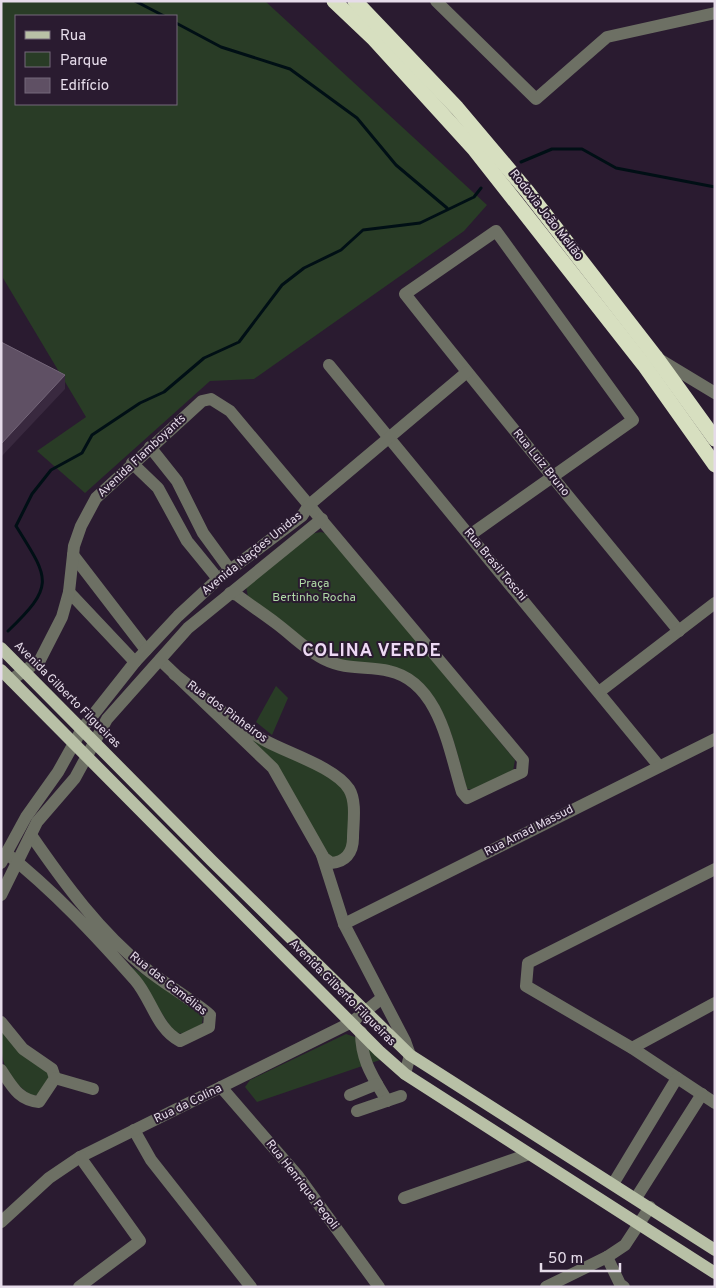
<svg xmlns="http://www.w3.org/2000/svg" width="716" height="1288" font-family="Overpass,sans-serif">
<rect width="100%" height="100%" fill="#2a1b30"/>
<g fill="#293c26" fill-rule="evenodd">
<path d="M1 1H265L487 205 464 231 254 379 210 381 85 493 37 451 86 417 3 278ZM16 16H176V104H16Z"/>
<path d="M321 532 328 534 515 760 513 771 474 790 467 789C454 744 444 678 390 666 368 662 350 669 327 656 319 652 311 644 303 638 285 624 266 611 248 597L246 586 310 534Z"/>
<polygon points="276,686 288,698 272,735 256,722"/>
<polygon points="209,703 342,784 351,805 346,854 332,860 275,767"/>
<polygon points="131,966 203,1016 202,1024 183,1034 174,1032"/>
<path d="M1 1030 50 1074V1078L37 1095 31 1096C3 1073 1 1064 1 1030Z"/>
<polygon points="346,1034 358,1038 380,1060 257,1102 245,1087 250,1080"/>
</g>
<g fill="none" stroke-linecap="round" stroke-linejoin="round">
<g stroke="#000f15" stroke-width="3">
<polyline points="135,1 164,16"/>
<polyline points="176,23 221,47 290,69 357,118 396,165 447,208"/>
<polyline points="521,162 552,149 582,149 616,168 715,187"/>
<path d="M8 631C56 585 49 579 16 526L32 494 51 470 82 453 92 435 140 403 164 392 204 358 239 342 282 285 304 268 341 250 363 230 420 223 474 197 481 188"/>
</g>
<g stroke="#6d7064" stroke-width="12">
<polyline points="436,1 536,99 607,37 715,13"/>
<polyline points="657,358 715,393"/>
<polyline points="329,365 659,766"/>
<polyline points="150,447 177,481 203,533 230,570"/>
<polyline points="132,463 158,488 187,541 218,579"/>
<path d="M470 535 633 420 496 231 405 294C495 408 587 519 679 631"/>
<polyline points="73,555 146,650"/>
<polyline points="69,592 135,662"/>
<path d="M160 660 273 768 324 858 331 863C345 862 353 853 353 838 353 824 357 802 349 789 335 767 287 753 264 740 232 722 203 696 174 674"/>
<path d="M11 680 40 660 62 617 69 592 74 546 81 526 96 498 202 401 211 399 230 411 523 760 522 772 467 798 462 792C449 751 440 682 389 671 370 666 345 670 326 660 308 652 293 636 277 624 264 614 250 605 237 595L230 593"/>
<polyline points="599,692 715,603"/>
<path d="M6 853C53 890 95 935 135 980 151 998 157 1030 180 1041L209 1027 210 1015C190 998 166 985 145 968 100 932 64 883 31 835"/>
<polyline points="322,855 344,924 405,1041 410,1055 405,1074"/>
<polyline points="1,863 26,817 58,772 82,729 135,662 178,616 218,579 302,516 309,505 467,372"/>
<polyline points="715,869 528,963 526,986 632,1048 715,1103"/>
<polyline points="1,895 37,822 75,778 107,719 188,628 322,519"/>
<polyline points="344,924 715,739"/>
<path d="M1 1022 23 1049 52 1069 55 1078 39 1102C18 1100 12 1086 1 1070"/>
<path d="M361 1032C361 1061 373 1077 387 1101"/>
<polyline points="632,1048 715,1003"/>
<polyline points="55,1078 93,1089"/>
<polyline points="221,1087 298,1176 379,1287"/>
<polyline points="350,1095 377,1084"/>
<polyline points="357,1111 401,1096"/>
<polyline points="134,1130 151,1160 251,1287"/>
<polyline points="613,1184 677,1078"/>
<polyline points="404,1198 529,1154"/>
<polyline points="636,1198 702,1094"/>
<polyline points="1,1222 49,1178 80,1157 352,1022 382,998"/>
<polyline points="607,1257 620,1284 624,1287"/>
<polyline points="79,1287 140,1241 80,1157"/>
<polyline points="546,1287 607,1257 625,1245 650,1207"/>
</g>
<g stroke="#b8c0a6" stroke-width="12">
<polyline points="1,648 212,861 410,1055 715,1250"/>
<polyline points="1,670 379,1051 405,1074 715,1273"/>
</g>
<g stroke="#d7dfc0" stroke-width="15">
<polyline points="334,1 373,38 475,150 644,365 715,465"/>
<polyline points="355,1 457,108 527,191 655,356 715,439"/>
</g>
</g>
<polygon fill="#39293f" points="65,375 65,389 1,457 1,444"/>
<polygon fill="#5f5064" stroke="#746679" points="1,342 65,375 1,444"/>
<g text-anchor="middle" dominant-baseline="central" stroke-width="4" stroke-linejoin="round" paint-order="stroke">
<g font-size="12" fill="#e6dcea" stroke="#2a1b30">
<text transform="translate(546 215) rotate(52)">Rodovia João Mellão</text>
<text transform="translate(142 456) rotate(-43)">Avenida Flamboyants</text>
<text transform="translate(541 463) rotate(51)">Rua Luiz Bruno</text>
<text transform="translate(252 554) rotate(-39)">Avenida Nações Unidas</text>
<text transform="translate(495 565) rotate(50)">Rua Brasil Toschi</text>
<text transform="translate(67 695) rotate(45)">Avenida Gilberto Filgueiras</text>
<text transform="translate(227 712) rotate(36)">Rua dos Pinheiros</text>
<text transform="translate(529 831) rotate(-27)">Rua Amad Massud</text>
<text transform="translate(168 984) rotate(38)">Rua das Camélias</text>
<text transform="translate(342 993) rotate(45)">Avenida Gilberto Filgueiras</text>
<text transform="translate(188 1104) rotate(-26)">Rua da Colina</text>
<text transform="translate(302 1185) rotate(52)">Rua Henrique Pegoli</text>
</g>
<g font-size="12" fill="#afdaa6" stroke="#2a1b30">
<text x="314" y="584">Praça<tspan x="314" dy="14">Bertinho Rocha</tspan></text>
</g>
<g font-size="18" font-weight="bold" letter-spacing="1" fill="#edd9f4" stroke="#2a1b30">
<text x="372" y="651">COLINA VERDE</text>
</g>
</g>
<rect width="716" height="1288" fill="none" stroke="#e6dcea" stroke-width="5"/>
<rect x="15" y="15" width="162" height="90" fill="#2a1b30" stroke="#75687a"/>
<rect x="25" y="31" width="25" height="8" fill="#b8c0a6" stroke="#75687a"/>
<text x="60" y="40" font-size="15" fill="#e6dcea">Rua</text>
<rect x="25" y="52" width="25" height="15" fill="#293c26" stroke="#75687a"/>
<text x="60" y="65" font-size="15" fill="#e6dcea">Parque</text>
<rect x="25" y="78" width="25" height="15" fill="#5f5064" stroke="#75687a"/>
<text x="60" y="90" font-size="15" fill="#e6dcea">Edifício</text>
<path d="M541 1263v8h79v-8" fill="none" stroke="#e6dcea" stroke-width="2.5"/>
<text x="548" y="1263" font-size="15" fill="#e6dcea" stroke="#2a1b30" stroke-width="4" paint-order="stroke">50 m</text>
</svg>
